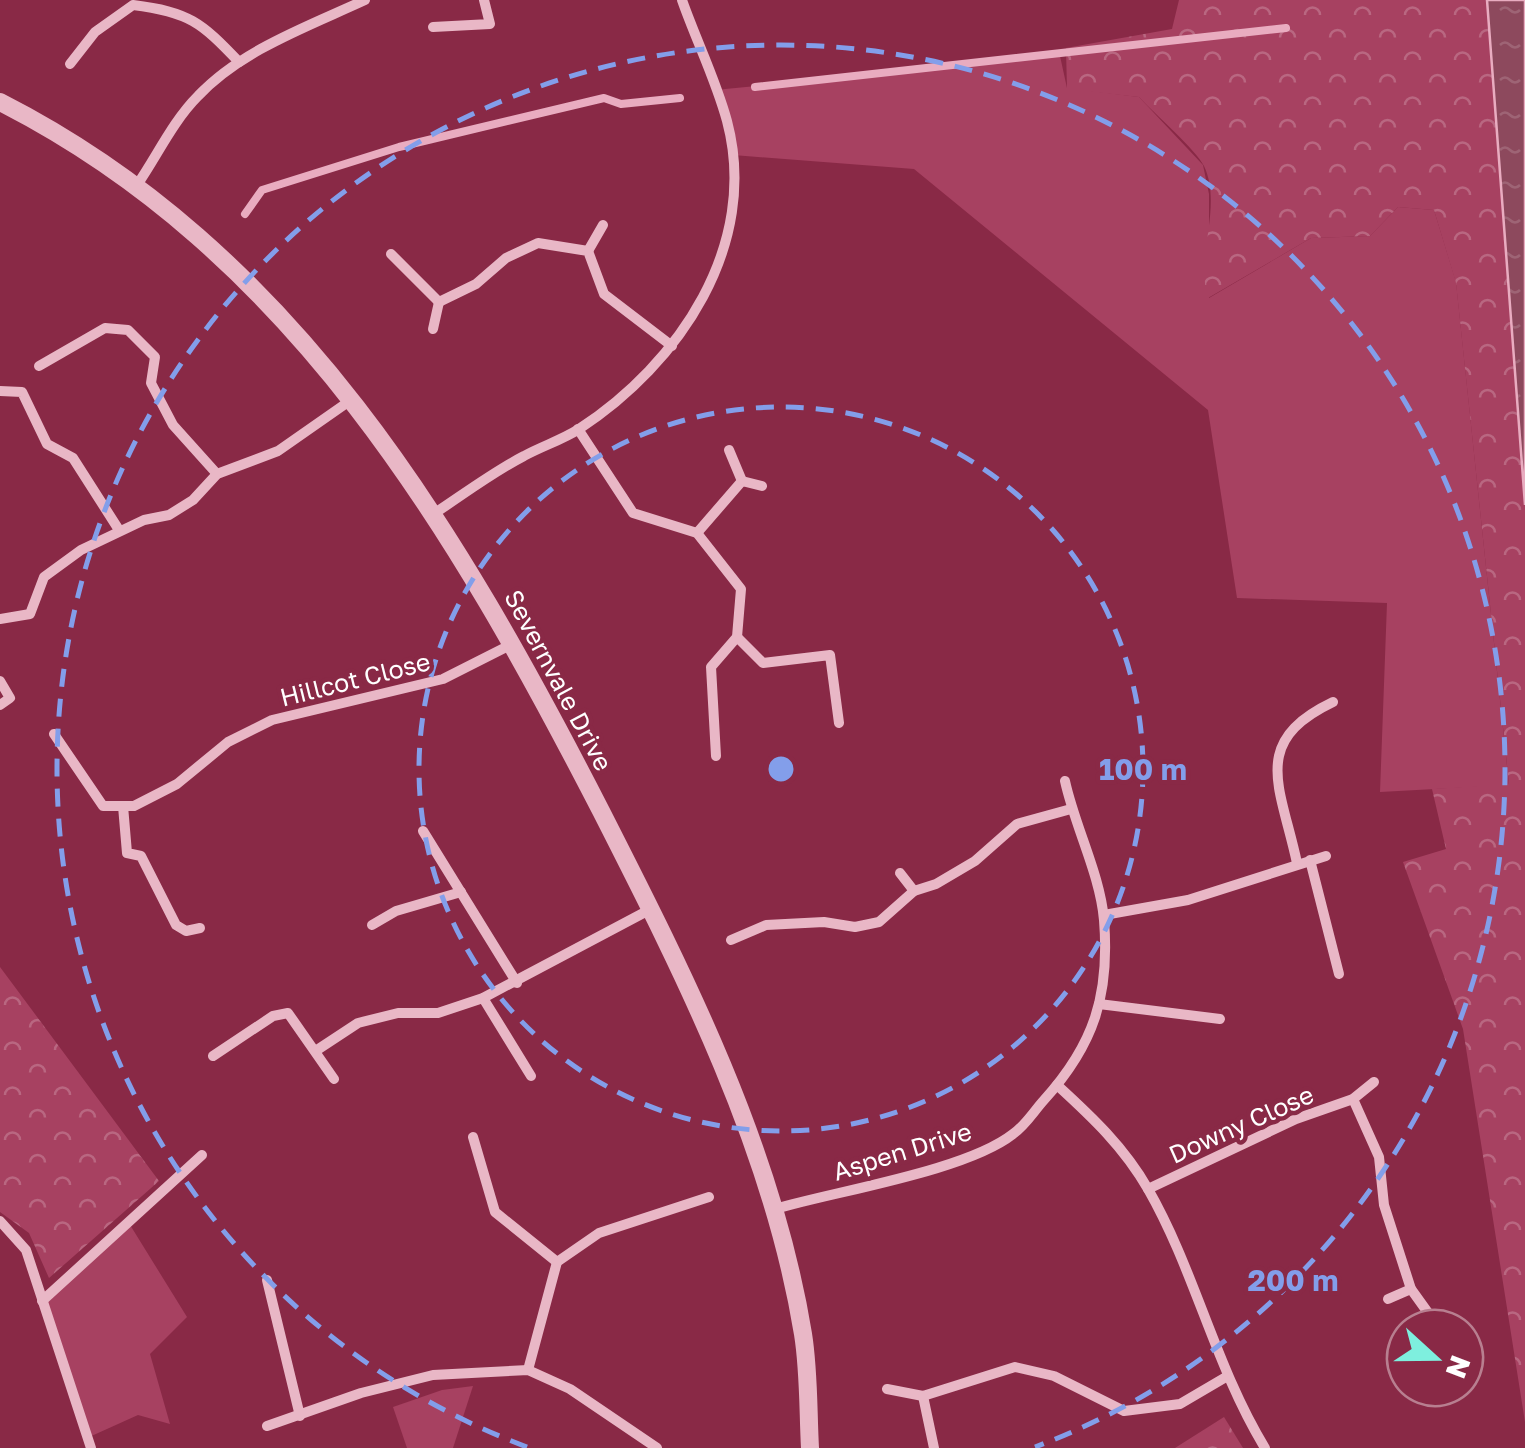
<svg xmlns="http://www.w3.org/2000/svg" width="1525" height="1448" font-family="'Golos Text',sans-serif">
<defs>
<pattern id="forest-crowns" width="20" height="18" patternUnits="userSpaceOnUse" patternTransform="scale(2.5)"><rect width="20" height="18" fill="#a74161"/><path d="M2 6a3 3 0 1 1 6 0M12 15a3 3 0 1 1 6 0" fill="none" stroke="#b96781"/></pattern>
<pattern id="water-ripples" width="26" height="14" patternUnits="userSpaceOnUse" patternTransform="scale(2.5)"><rect width="26" height="14" fill="#8d495d"/><path d="M2 4q2-2 4 0t4 0M15 11q2-2 4 0t4 0" fill="none" stroke="#9e6475"/></pattern>
</defs>
<rect width="100%" height="100%" fill="#892946"/>
<g fill="#a74161">
<polygon points="1060,56 1067,88 1139,97 1203,165 1209,194 1209,298 1311,238 1370,236 1398,207 1434,210 1456,282 1509,785 1380,792 1387,603 1237,598 1208,410 914,169 733,155 715,90"/>
<polygon points="127,1220 187,1317 150,1354 170,1424 138,1415 87,1438 42,1301"/>
<polygon points="473,1386 453,1448 407,1448 393,1407 442,1390"/>
</g>
<g fill="url(#forest-crowns)">
<path d="M1179 0H1487L1525 504V1422L1463 1029 1403 862 1446 849 1432 789 1509 784 1456 283 1434 210 1398 207 1370 236 1311 238 1208 298C1195 257 1223 206 1204 166 1197 151 1153 112 1139 97L1067 89 1066 48 1172 29Z"/>
<polygon points="0,967 159,1181 49,1278 29,1233 0,1212"/>
<polygon points="1224,1417 1243,1448 1175,1448"/>
</g>
<polygon fill="url(#water-ripples)" stroke="#e9acc0" stroke-width="2.5" points="1487,0 1525,0 1525,505"/>
<g fill="none" stroke-linecap="round" stroke-linejoin="round">
<g stroke="#e9acc0" stroke-width="8">
<polyline points="755,87 1286,28"/>
<polyline points="245,214 262,190 399,147 604,98 621,104 680,98"/>
</g>
<g stroke="#e9b7c6" stroke-width="10">
<polyline points="433,27 490,24 484,0"/>
<path d="M70 64 95 32 133 5C189 12 201 22 239 62"/>
<path d="M137 185C157 156 173 121 198 96 241 50 309 26 365 0"/>
<polyline points="588,251 603,225"/>
<polyline points="391,254 439,302 476,284 506,258 538,243 588,251 604,294 672,346"/>
<polyline points="433,329 439,302"/>
<polyline points="39,366 105,328 128,330 155,357 151,383 173,425 217,474"/>
<polyline points="0,391 22,392 47,444 73,458 119,530"/>
<polyline points="578,429 633,513 697,533 741,589 737,637 711,667 716,756"/>
<polyline points="729,450 742,481"/>
<path d="M435 513C464 494 493 472 524 456 542 446 562 440 579 429 679 364 760 245 727 121 716 80 696 40 682 0"/>
<polyline points="697,533 742,481 762,486"/>
<polyline points="0,619 30,614 44,577 81,550 144,520 169,515 193,500 217,474 278,451 351,400"/>
<polyline points="737,637 763,663 830,655 839,723"/>
<polyline points="0,681 10,698 0,705"/>
<polyline points="54,734 103,806 134,806 177,784 228,742 272,720 443,679 514,643"/>
<polyline points="123,806 127,853 141,856 176,925 186,931 200,928"/>
<polyline points="423,831 517,983"/>
<polyline points="1310,860 1339,974"/>
<path d="M1297 863C1281 787 1249 742 1333 702"/>
<polyline points="900,873 914,891"/>
<polyline points="1104,915 1188,900 1326,856"/>
<polyline points="372,925 396,911 461,892"/>
<polyline points="731,940 766,925 824,922 855,927 879,922 914,891 936,884 975,861 1017,824 1071,809"/>
<polyline points="483,998 531,1076"/>
<polyline points="1099,1004 1220,1019"/>
<polyline points="317,1050 358,1023 398,1013 438,1013 483,998 651,909"/>
<polyline points="213,1056 273,1016 288,1013 334,1079"/>
<path d="M1057 1085C1092 1117 1124 1147 1148 1189 1195 1271 1215 1366 1265 1448"/>
<polyline points="1353,1099 1379,1157 1384,1205 1411,1289 1439,1328"/>
<polyline points="473,1137 495,1212 557,1262"/>
<polyline points="1148,1189 1296,1119 1353,1099 1374,1082"/>
<path d="M775 1209C836 1191 966 1171 1013 1134 1025 1126 1034 1111 1044 1100 1094 1045 1110 995 1104 920 1100 874 1075 827 1065 781"/>
<polyline points="0,1221 26,1250 91,1448"/>
<polyline points="267,1280 300,1416"/>
<polyline points="1388,1299 1411,1289"/>
<polyline points="42,1301 202,1155"/>
<polyline points="528,1370 557,1262 599,1233 709,1197"/>
<polyline points="887,1389 923,1396 1015,1367 1054,1376 1124,1411 1180,1404 1226,1377"/>
<polyline points="923,1396 934,1448"/>
<polyline points="267,1426 361,1393 433,1375 528,1370 570,1389 657,1448"/>
</g>
<path stroke="#e9b7c6" stroke-width="18" d="M0 102C293 251 456 529 601 811 685 976 773 1149 803 1334 809 1371 808 1411 810 1448"/>
</g>
<g fill="none" stroke="#839eea" stroke-width="5" stroke-dasharray="18 12">
<circle cx="781" cy="769" r="362"/>
<path d="M527 1447A724 724 0 1 1 1035 1447"/>
</g>
<g text-anchor="middle" dominant-baseline="central" stroke-width="9" stroke-linejoin="round" paint-order="stroke">
<g font-size="25" fill="#fff" stroke="#892946">
<text transform="translate(355 679) rotate(-14)">Hillcot Close</text>
<text transform="translate(559 680) rotate(62)">Severnvale Drive</text>
<text transform="translate(1241 1124) rotate(-24)">Downy Close</text>
<text transform="translate(902 1151) rotate(-17)">Aspen Drive</text>
</g>
</g>
<circle cx="781" cy="769" r="15" fill="#839eea" stroke="#892946" stroke-width="5"/>
<g font-size="30" text-anchor="middle" font-weight="bold" fill="#839eea" stroke="#892946" stroke-width="9" stroke-linejoin="round" paint-order="stroke">
<text x="1143" y="780">100 m</text>
<text x="1293" y="1291">200 m</text>
</g>
<g transform="translate(1435 1358) rotate(111)"><circle r="48" fill="#892946" stroke="#b87f90" stroke-width="2.5"/>
<path d="M0-8L18 38L0 25L-18 38Z" fill="#7eefde"/>
<text y="-15" font-size="28" font-weight="bold" text-anchor="middle" fill="#ffffff">N</text>
</g>
</svg>
